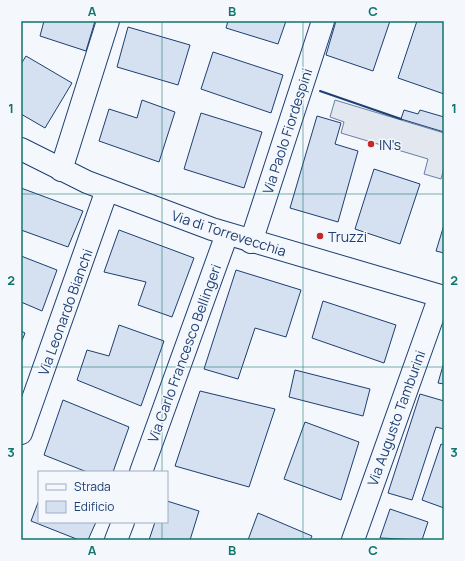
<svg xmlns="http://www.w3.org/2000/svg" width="465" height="561" font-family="Manrope,sans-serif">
<rect width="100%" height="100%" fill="#f4f7fb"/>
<polygon fill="#e3e8f0" stroke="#687fa3" points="335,100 444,133 444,168 441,179 424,174 428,159 341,133 344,122 330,117"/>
<g fill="#d5e0f0" stroke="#1d3f73">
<polygon points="44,21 95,21 86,51 40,36"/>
<polygon points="228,21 286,21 278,44 226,28"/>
<polygon points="336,21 390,21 373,71 326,55"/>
<polygon points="417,21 444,21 444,94 398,78"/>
<polygon points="128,27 190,45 178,85 117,67"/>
<polygon points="213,52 283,75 271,113 201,89"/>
<polygon points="26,56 72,83 45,128 21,114 21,64"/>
<polygon points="142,100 175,112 159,162 99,141 109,109 137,118"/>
<polygon points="404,110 418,114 420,110 444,117 444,132 401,119"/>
<polygon points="201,113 262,132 244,188 184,169"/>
<polygon points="317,116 341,123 335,144 358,151 338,222 290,208"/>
<polygon points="374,169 420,184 400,244 355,229"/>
<polygon points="21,188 83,211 68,247 21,230"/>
<polygon points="444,225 444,253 436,251"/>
<polygon points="119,230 194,258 172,317 138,305 146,282 104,272"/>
<polygon points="21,256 57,270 42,311 21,302"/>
<polygon points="236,270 301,290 286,337 255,328 238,379 204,369"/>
<polygon points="323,301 396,325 384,363 312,338"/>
<polygon points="119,325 164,341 141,406 77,380 87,350 109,356"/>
<polygon points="21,331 25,333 21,343"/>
<polygon points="444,362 444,384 438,383"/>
<polygon points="295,370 370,389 363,416 289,397"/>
<polygon points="200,391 275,409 249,487 175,466"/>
<polygon points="420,394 444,401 444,429 436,427 412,500 388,493"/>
<polygon points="63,400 129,427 113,472 87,472 44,455"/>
<polygon points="305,422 359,442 341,500 284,479"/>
<polygon points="441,444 444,445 444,508 422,500"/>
<polygon points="39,500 39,522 96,522 88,540 79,540 31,521"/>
<polygon points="167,501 199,511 190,540 149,540 155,522 167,522"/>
<polygon points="390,509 428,522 422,540 380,538"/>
<polygon points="258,513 312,536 310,540 248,540"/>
</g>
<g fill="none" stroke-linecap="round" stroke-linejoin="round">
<defs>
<g id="minor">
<polyline points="61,170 108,21"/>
<polyline points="251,242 323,21"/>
<polyline points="21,433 107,190"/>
<polyline points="141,472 227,234"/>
<polyline points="116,540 123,522"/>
<polyline points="353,540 440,296"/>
</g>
<polyline id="major" points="21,149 87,182 212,229 444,297"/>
</defs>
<use href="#minor" stroke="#1d3f73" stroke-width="24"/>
<use href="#major" stroke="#1d3f73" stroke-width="24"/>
<use href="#minor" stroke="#f4f7fb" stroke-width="22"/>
<use href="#major" stroke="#f4f7fb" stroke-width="22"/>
<polyline stroke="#1d3f73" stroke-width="2" points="320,91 401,119"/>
</g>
<path fill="none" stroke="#0f766e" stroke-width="1" stroke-opacity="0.55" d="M162 21V472M303 21V540M21 194H444M21 367H444M162 522V540"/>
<g fill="#c62828" stroke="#f4f7fb" stroke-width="1.5">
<circle cx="371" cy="144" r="4"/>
<circle cx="320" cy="236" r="4"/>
</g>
<g text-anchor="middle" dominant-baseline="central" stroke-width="3" stroke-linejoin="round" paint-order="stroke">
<g font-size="14" fill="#1d3f73" stroke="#f4f7fb">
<text transform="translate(287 131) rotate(-72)">Via Paolo Fiordespini</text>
<text transform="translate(229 233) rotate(18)">Via di Torrevecchia</text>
<text transform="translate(65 312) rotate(-70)">Via Leonardo Bianchi</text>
<text transform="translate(184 353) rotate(-70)">Via Carlo Francesco Bellingeri</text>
<text transform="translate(396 418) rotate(-70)">Via Augusto Tamburini</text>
</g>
<g font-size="14" fill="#1d3f73" stroke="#f4f7fb" text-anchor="start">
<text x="379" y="144">IN's</text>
<text x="328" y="236">Truzzi</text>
</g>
</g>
<rect width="465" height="561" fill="none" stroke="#f4f7fb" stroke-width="44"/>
<rect x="38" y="471" width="130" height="52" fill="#f4f7fb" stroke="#9eadc5"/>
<rect x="46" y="484" width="20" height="6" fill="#f4f7fb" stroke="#9eadc5"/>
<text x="74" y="491" font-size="12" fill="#1d3f73">Strada</text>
<rect x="46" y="501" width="20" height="12" fill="#d5e0f0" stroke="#9eadc5"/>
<text x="74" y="511" font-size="12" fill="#1d3f73">Edificio</text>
<rect x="22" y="22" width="421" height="517" fill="none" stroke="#0f766e" stroke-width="1.5"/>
<g font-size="13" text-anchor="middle" font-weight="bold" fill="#0f766e">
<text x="92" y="16">A</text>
<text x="232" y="16">B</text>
<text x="373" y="16">C</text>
<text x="11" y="113">1</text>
<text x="454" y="113">1</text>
<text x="11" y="285">2</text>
<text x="454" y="285">2</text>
<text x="11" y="457">3</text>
<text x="454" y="457">3</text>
<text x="92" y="555">A</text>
<text x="232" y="555">B</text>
<text x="373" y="555">C</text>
</g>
</svg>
